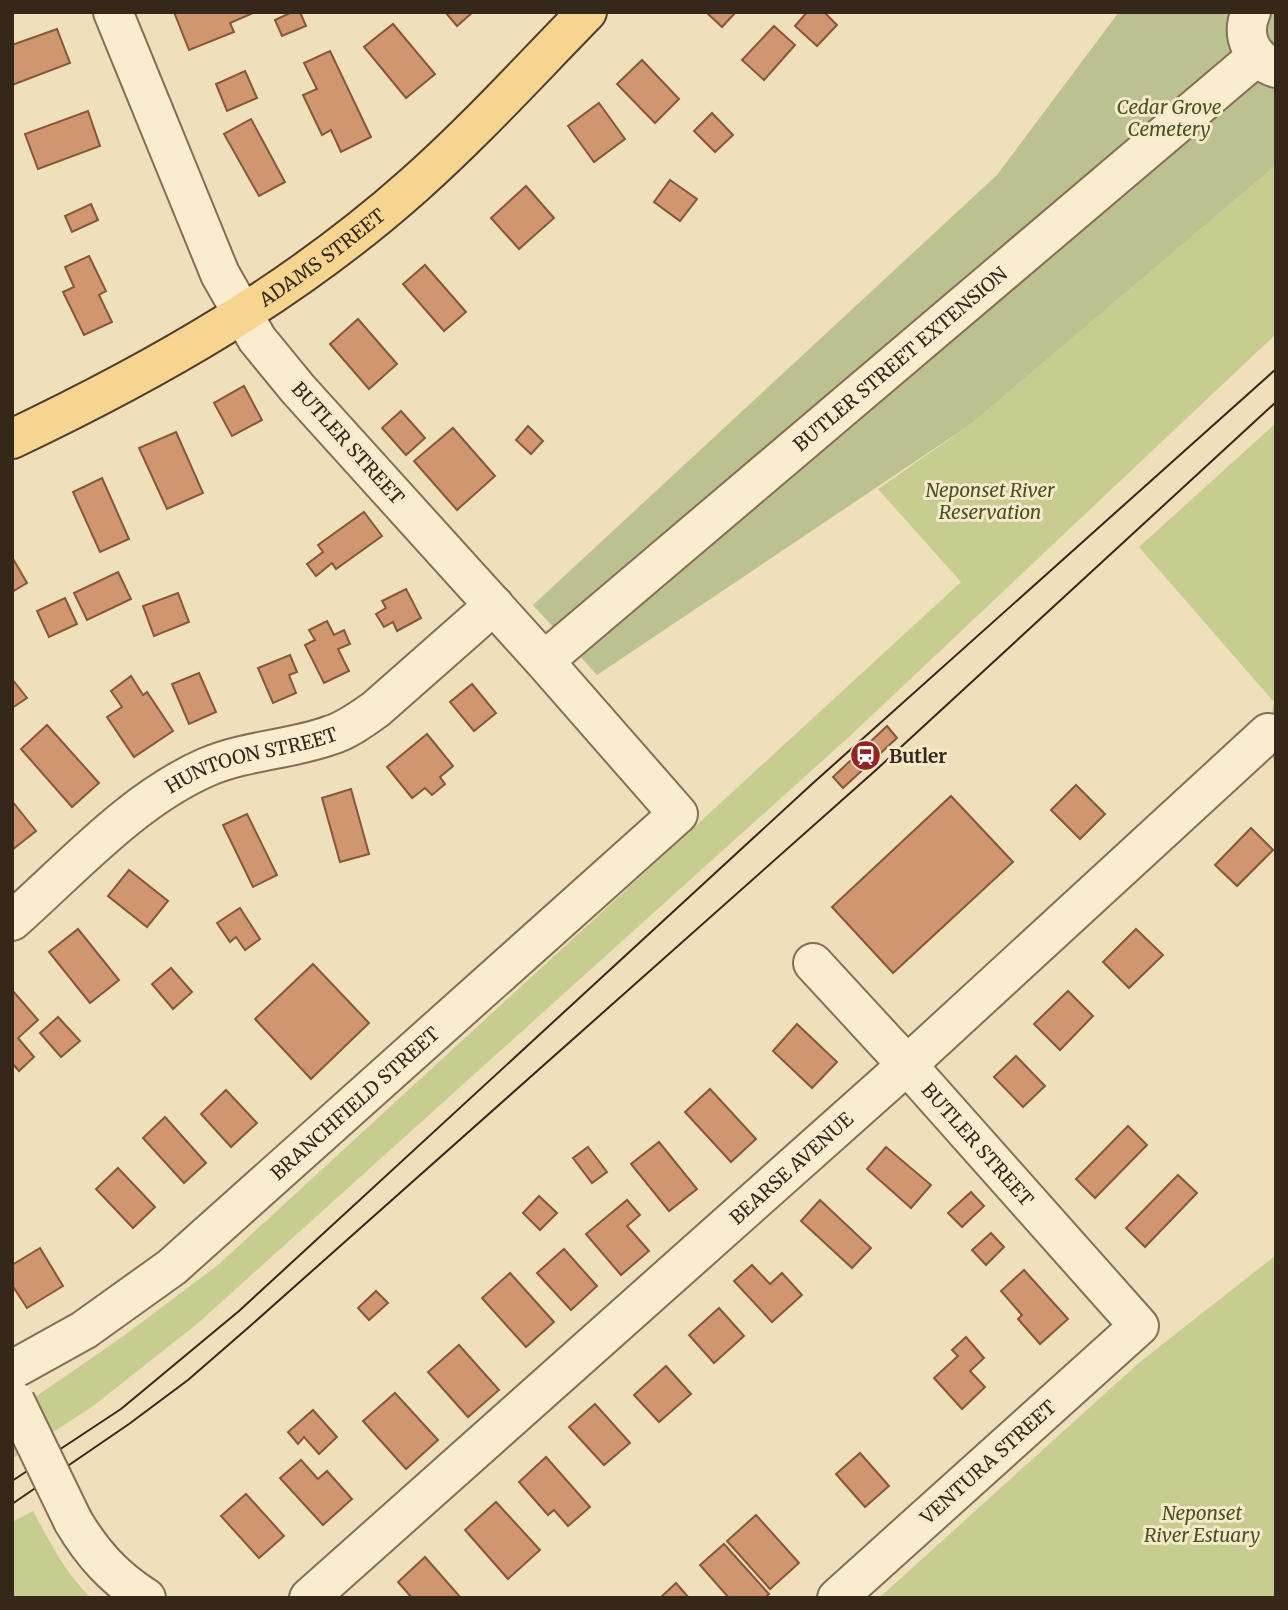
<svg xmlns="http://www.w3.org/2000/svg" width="1288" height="1610" font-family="Merriweather,serif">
<rect width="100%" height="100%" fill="#efdfbb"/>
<g fill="#c6cd8f">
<polygon points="1276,165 1276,334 851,735 197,1324 93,1406 12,1459 12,1413 125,1335 218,1265 961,582 878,489 971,424"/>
<polygon points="1276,423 1276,772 1268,733 1274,702 1139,547"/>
<polygon points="1276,1255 1276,1598 879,1598 1140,1362"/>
<path d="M33 1511C50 1542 65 1573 91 1598H12V1522Z"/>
</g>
<polygon fill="#bbc18f" points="1119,12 1276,12 1276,165 971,424 597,675 533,605 997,175"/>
<g fill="#cf966f" stroke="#865739" stroke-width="2">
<polygon points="174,12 255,12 230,23 234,32 189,50"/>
<polygon points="292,12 300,12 306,26 282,36 275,20"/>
<polygon points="445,12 473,12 457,26"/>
<polygon points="706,12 736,12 722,27"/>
<polygon points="807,12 824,12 837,25 817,46 795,26"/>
<polygon points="393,24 435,74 406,98 364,47"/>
<polygon points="774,26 795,45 764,80 742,60"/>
<polygon points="57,29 70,63 12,85 12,45"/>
<polygon points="330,51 371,137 341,152 331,130 322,135 303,95 317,89 304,63"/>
<polygon points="642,60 679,99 655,123 617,84"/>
<polygon points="245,71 257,98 227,111 216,84"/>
<polygon points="599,103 625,139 594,162 568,126"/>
<polygon points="88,111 100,146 38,169 25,134"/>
<polygon points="712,113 733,135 715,152 694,131"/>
<polygon points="251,119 285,182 259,196 224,134"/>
<polygon points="670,180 697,199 680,221 654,202"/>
<polygon points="526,186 554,218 519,249 491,218"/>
<polygon points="91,204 98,220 72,232 65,216"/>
<polygon points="89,256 106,291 99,295 112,322 84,335 63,292 74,287 65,267"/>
<polygon points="425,265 466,312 444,331 403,284"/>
<polygon points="358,319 397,364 369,389 330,344"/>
<polygon points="244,386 262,420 232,436 214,403"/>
<polygon points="401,411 425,438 406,455 382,428"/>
<polygon points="528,426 543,441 531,454 516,440"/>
<polygon points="453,428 495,476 457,510 414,461"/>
<polygon points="176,432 203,493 167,509 139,448"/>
<polygon points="102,478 129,539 100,552 73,492"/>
<polygon points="364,512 382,536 336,569 332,563 316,576 307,564 323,552 318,545"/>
<polygon points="12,557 27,583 12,592"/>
<polygon points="118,572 131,599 87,620 74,593"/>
<polygon points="406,589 421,618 397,631 393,622 384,627 376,614 386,608 382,601"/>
<polygon points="178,593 189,622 154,636 143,606"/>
<polygon points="65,598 77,624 49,637 37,611"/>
<polygon points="327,621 334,635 344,630 350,644 338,649 349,671 324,683 305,645 315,640 309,630"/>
<polygon points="290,655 297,672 289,675 296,693 273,703 258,668"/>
<polygon points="199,673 216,712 189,724 172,684"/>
<polygon points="131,676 143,695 147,692 173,731 134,757 107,717 122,707 111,691"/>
<polygon points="12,679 27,698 12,708"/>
<polygon points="472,684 496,713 474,731 450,702"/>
<polygon points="47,725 99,783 72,807 21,749"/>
<polygon points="887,726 897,738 843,788 833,777"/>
<polygon points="427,734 453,766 440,777 445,784 432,795 425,788 412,798 387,767"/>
<polygon points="1076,785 1105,814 1080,839 1051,810"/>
<polygon points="351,789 369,854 340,862 322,798"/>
<polygon points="951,796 1013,862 893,973 832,907"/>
<polygon points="12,801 36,831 12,850"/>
<polygon points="247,814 277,875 253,887 223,825"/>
<polygon points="1251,828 1273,850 1237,886 1215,865"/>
<polygon points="129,870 168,901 147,927 108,896"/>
<polygon points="240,908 260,939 245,950 236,937 230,942 217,923"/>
<polygon points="78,929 119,980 90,1003 49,952"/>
<polygon points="1136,929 1163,955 1129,988 1103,962"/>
<polygon points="313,964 369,1023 311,1079 255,1019"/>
<polygon points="171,968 192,992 173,1009 152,984"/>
<polygon points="12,990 38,1020 18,1038 34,1057 19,1071 12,1063"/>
<polygon points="1068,991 1093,1016 1060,1050 1034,1024"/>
<polygon points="58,1017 80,1041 61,1057 40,1033"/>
<polygon points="797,1024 837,1062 812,1088 773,1051"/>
<polygon points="1016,1056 1045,1086 1023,1107 994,1077"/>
<polygon points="710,1089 756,1139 731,1162 685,1112"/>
<polygon points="226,1090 257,1123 231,1147 201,1114"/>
<polygon points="165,1117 206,1163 184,1183 143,1138"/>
<polygon points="1128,1126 1147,1145 1095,1198 1076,1179"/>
<polygon points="659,1142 697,1189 669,1211 631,1164"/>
<polygon points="588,1147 607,1172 592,1183 573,1158"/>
<polygon points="886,1147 931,1185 911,1208 867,1169"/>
<polygon points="118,1168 155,1207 133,1228 96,1189"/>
<polygon points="1178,1175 1197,1193 1145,1247 1126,1228"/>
<polygon points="971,1192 984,1206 962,1227 948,1213"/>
<polygon points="539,1196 557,1213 540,1230 523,1213"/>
<polygon points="627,1200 640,1215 627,1226 649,1251 621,1275 586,1234"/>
<polygon points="820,1200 871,1248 852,1268 801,1221"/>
<polygon points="991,1233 1004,1247 986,1265 972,1250"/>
<polygon points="40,1248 63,1286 27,1308 12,1285 12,1265"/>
<polygon points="564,1249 597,1286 571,1310 537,1273"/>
<polygon points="752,1265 770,1284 782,1273 802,1295 772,1322 734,1281"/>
<polygon points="1024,1270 1068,1319 1040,1344 1018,1319 1022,1315 1001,1291"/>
<polygon points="510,1273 554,1322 526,1347 482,1298"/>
<polygon points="376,1291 388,1303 369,1320 358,1308"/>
<polygon points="719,1308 744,1336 714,1363 689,1335"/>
<polygon points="966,1337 984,1358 970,1371 985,1387 962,1409 934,1378 958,1356 952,1350"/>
<polygon points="459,1345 499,1390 468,1417 428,1372"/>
<polygon points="666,1366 691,1394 659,1422 634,1395"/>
<polygon points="395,1393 438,1440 406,1469 363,1421"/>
<polygon points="595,1404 630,1443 604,1465 569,1427"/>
<polygon points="313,1410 337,1437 319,1454 304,1437 298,1444 288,1432"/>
<polygon points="860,1453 889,1486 865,1507 836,1474"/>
<polygon points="546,1457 590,1507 568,1526 554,1510 548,1515 519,1482"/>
<polygon points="301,1460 318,1479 327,1471 352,1499 323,1525 280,1478"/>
<polygon points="246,1494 284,1536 259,1558 221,1516"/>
<polygon points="496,1502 540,1550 508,1579 465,1530"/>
<polygon points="756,1515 799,1563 770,1589 727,1541"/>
<polygon points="724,1544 769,1594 765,1598 729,1598 700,1565"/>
<polygon points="425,1557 461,1598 412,1598 398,1582"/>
<polygon points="676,1583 689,1598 660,1598"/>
</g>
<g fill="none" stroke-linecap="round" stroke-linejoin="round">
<defs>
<g id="minor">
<path d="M1251 12C1240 36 1252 60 1276 68"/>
<path id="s1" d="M544 661 1256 57"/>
<path id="s2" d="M12 921C72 868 133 799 207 767 247 750 290 750 331 735 347 730 362 719 376 709L494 605"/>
<path id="s3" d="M813 963 907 1065 1139 1326 837 1598"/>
<path id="s4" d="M12 1370 84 1330 172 1267 678 814 544 661 298 389 257 339 220 274 113 12"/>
<path d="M73 1521C92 1553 113 1577 146 1598"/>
<path id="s5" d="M309 1598 907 1065 1268 733"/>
</g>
<g id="major">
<path id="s6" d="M12 439C157 370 294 292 414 185 475 131 530 70 587 12"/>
</g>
</defs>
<use href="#minor" stroke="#866e54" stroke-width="42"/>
<use href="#major" stroke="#533c29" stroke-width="42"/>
<use href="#minor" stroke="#faecce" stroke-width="38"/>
<use href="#major" stroke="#f5d58f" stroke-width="38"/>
<g stroke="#35271a" stroke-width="2">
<polyline points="12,1481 121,1409 239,1311 812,784 1276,369"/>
<polyline points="12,1504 129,1424 188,1380 249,1327 876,770 1276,402"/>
</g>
<defs>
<polyline id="minor-bridge" points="15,1401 73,1521"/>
</defs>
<use href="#minor-bridge" stroke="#866e54" stroke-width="42" stroke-linecap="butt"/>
<use href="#minor-bridge" stroke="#faecce" stroke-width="38"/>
</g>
<defs>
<symbol id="station-disc" viewBox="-11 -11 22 22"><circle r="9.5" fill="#972224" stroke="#f6e9ca"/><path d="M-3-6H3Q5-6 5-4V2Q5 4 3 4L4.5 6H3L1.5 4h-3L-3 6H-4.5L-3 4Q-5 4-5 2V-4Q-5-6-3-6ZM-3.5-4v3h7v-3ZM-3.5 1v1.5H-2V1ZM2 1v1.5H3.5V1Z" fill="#fff"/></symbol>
</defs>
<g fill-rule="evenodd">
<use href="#station-disc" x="848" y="738" width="35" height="35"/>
</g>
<g text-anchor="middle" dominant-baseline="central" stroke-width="6" stroke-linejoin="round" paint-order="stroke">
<g font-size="19" font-style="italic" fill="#465220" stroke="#f6e9ca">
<text x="1169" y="107">Cedar Grove<tspan x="1169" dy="22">Cemetery</tspan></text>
<text x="990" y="490">Neponset River<tspan x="990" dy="22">Reservation</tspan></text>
<text x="1202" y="1513">Neponset<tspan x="1202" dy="22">River Estuary</tspan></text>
</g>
<g font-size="19" fill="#35271a" stroke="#f6e9ca">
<text stroke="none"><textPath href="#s6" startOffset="360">ADAMS STREET</textPath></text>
<text stroke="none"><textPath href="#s1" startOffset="467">BUTLER STREET EXTENSION</textPath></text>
<text transform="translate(348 443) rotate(48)">BUTLER STREET</text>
<text stroke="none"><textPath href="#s2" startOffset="294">HUNTOON STREET</textPath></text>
<text stroke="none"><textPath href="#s4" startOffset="436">BRANCHFIELD STREET</textPath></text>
<text stroke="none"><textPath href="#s3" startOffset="245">BUTLER STREET</textPath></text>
<text stroke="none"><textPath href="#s5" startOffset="646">BEARSE AVENUE</textPath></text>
<text transform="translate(988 1462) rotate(-42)">VENTURA STREET</text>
</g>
<g font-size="19" font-weight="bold" fill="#35271a" stroke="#f6e9ca" text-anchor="start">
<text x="889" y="756">Butler</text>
</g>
</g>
<rect width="1288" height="1610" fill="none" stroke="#35271a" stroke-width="28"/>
</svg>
